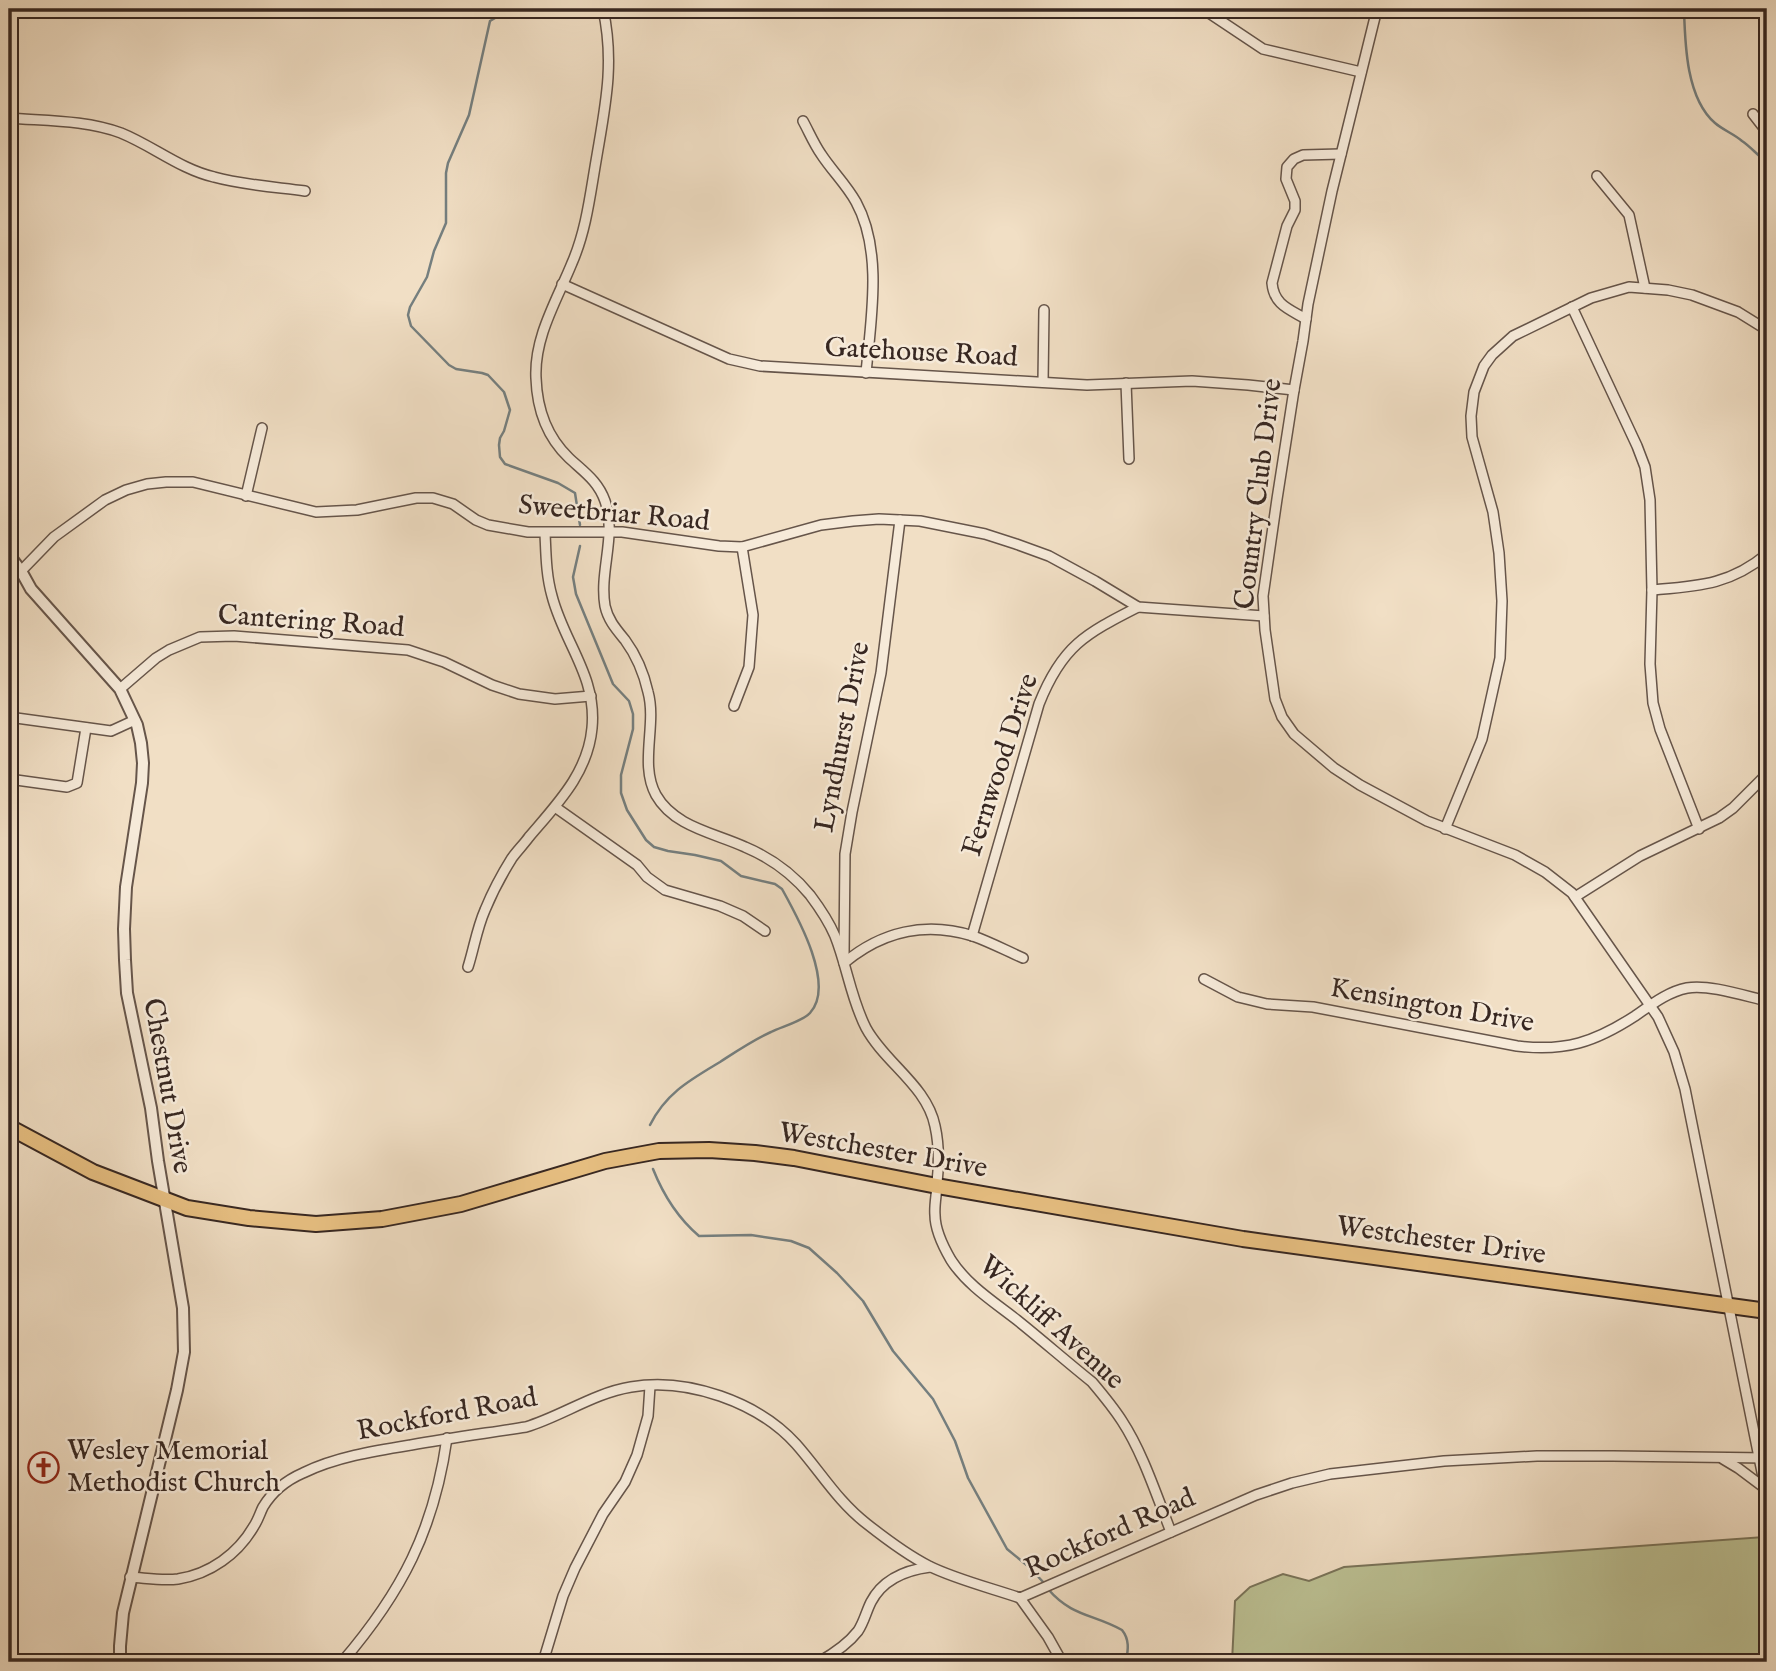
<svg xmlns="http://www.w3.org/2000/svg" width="1776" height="1671" font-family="'IM FELL English',serif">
<rect width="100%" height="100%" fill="#f1dfc5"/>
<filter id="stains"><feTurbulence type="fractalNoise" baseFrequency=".00286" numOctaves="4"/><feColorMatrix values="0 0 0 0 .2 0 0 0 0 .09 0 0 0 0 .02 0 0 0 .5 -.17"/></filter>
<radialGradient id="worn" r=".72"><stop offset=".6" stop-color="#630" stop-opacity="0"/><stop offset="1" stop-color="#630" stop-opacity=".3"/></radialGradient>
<polygon fill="#bcc194" stroke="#7a745a" stroke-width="2" points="1764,1537 1767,1545 1767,1662 1232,1662 1235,1601 1250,1587 1283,1574 1309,1581 1344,1567"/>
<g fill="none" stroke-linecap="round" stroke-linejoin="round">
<g stroke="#757f7f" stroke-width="2.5">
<polyline points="510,9 490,21 469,115 448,163 446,173 446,223 434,251 427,277 410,307 408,315 411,326 449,365 456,369 482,373 488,375 504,392 510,410 504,431 500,438 499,445 500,457 505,464 558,483 575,493 580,525"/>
<path d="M1684 9C1685 43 1686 98 1715 123 1723 130 1734 134 1742 141 1751 147 1758 156 1767 162"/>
<path d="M580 546 573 577 576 594 613 684 629 701 633 714V729L621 775V793L627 810 646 840 654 847 668 851 695 855 721 861 741 876 775 884 782 889C797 916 836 985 810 1013 803 1021 781 1027 771 1032 753 1040 737 1051 720 1062 690 1080 666 1093 650 1125"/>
<path d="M653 1169C663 1194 679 1219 699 1236L751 1235 791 1241 809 1248 837 1273 863 1301 893 1351 933 1399 955 1441 968 1478 1007 1549 1029 1567 1045 1584"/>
<path d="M1048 1589C1072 1617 1094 1614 1122 1630 1130 1640 1128 1650 1126 1662"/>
</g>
<defs>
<g id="minor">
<path d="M603 9C615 64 605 107 596 161 590 196 586 231 572 263 557 300 534 337 536 378 537 408 547 437 569 458 584 472 598 481 605 501 617 535 599 571 605 606 608 620 616 629 625 640 636 655 644 674 648 692 657 725 639 764 656 795 674 827 715 833 745 847 771 858 792 873 810 895 819 907 829 922 835 936 847 966 851 999 866 1028 885 1063 927 1086 935 1126 939 1144 939 1165 937 1183 937 1193 934 1205 935 1215 935 1230 944 1248 951 1260 967 1285 994 1302 1017 1320 1042 1340 1067 1362 1092 1382 1103 1395 1113 1407 1122 1421 1143 1453 1157 1497 1171 1532"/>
<polyline points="1203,9 1263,49 1361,72"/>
<polyline points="1377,9 1332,191 1308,304 1303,341 1294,390 1277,499 1263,596 1265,630 1275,699 1282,717 1294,734 1334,768 1360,785 1427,821 1515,855 1545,872 1572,893 1658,1017 1674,1052 1685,1089 1767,1497"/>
<polyline points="1753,114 1767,132"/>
<path d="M9 118C46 121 86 120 121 133 153 146 180 169 214 177 243 185 275 187 305 191"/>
<path d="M803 121C809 132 814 144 821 154 832 171 846 184 856 202 883 251 871 319 866 373"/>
<polyline points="1597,176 1629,215 1645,288"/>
<polyline points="562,284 729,359 760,366 1087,385 1192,381 1248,385 1294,390"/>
<polyline points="1572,307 1637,446 1645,467 1650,500 1652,590 1650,664 1653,703 1660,729 1699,829"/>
<path d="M1306 319C1289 309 1274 305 1272 283L1287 226 1295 210V201L1286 179 1287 167 1294 159 1303 155 1341 154"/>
<polyline points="1043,382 1044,310"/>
<polyline points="1126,383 1129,459"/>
<polyline points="246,496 262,428"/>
<polyline points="21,571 54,537 105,500 126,490 147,484 166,482 193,482 316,512 357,510 416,498 433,498 453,504 476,520 488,525 528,532 622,532 719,546 742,547 821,525 853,521 879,519 920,521 985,534 1016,544 1049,556 1095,581 1138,607 1264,616"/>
<path d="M1652 590C1698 586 1730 585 1767 554"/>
<polyline points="120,689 156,658 169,650 200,637 234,636 408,650 444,662 492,685 519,694 555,699 591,696"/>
<polyline points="734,706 749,667 753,615 742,547"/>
<polyline points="9,717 111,731 135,720"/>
<polyline points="9,779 67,787 77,783 86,728"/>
<polyline points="555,807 637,865 647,877 665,890 720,906 743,916 765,931"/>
<polyline points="1445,829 1482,739 1500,658 1502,601 1499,553 1493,512 1472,437 1471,416 1474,392 1484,366 1492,355 1513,336 1591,298 1629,287 1668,290 1692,295 1738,312 1767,330"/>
<polyline points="1575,897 1640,856 1719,818 1733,808 1767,774"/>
<path d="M972 936 1039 704C1062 646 1085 634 1138 607"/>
<polyline points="844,954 845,854 852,812 881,673 900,520"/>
<path d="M844 963C881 932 925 921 973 936 990 942 1007 951 1023 958"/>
<path d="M468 967C474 948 477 928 485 910 492 893 502 874 512 858 517 851 524 844 529 837 557 804 588 773 592 728 597 676 564 643 552 596 546 575 546 554 545 533"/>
<path d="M1204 979 1238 997 1267 1004 1313 1007 1517 1046C1565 1052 1595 1042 1635 1016 1651 1005 1667 992 1687 988 1709 984 1745 996 1767 1001"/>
<polyline points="1723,1459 1738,1468 1766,1489"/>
<path d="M130 1577C146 1578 162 1581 178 1579 210 1574 238 1554 254 1526 258 1520 260 1513 263 1507 272 1492 287 1480 303 1473 336 1457 374 1451 411 1445 449 1438 488 1433 526 1427 562 1416 594 1393 631 1387 687 1377 758 1402 796 1444 820 1471 838 1502 867 1524 886 1539 907 1555 929 1566 955 1579 991 1588 1020 1598L1256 1495 1292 1483 1330 1474 1444 1461 1537 1456H1613L1767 1458"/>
<polyline points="1020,1598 1048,1637 1062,1662"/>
<path d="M342 1662C402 1592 434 1530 447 1438"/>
<polyline points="543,1662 563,1596 575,1568 603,1514 625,1482 637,1455 648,1416 650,1386"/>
<path d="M819 1662C833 1654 848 1644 858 1631 864 1622 866 1612 871 1602 883 1579 906 1570 930 1567"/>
</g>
<polyline id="tertiary" points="9,555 21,571 31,589 120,689 137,725 141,743 143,763 142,783 126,887 124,929 125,960 127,993 151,1108 158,1161 183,1308 184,1352 177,1390 123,1613 120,1646 120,1662"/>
<polyline id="primary" points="9,1127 93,1172 187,1208 249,1218 316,1224 382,1219 461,1204 605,1161 659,1151 709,1150 755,1153 794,1158 937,1186 1243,1239 1767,1311"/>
</defs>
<use href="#minor" stroke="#66554a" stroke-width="12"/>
<use href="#tertiary" stroke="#66554a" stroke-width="14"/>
<use href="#primary" stroke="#372721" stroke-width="18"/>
<use href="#minor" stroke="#f6ead9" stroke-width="9"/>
<use href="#tertiary" stroke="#f6ead9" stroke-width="10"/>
<use href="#primary" stroke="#e8c082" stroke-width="14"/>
</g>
<defs>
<symbol id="church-ring" viewBox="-11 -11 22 22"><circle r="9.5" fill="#f6ead9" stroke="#8f2418" stroke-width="1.5"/><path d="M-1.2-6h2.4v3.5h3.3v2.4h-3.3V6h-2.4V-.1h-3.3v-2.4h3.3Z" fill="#8f2418"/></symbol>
</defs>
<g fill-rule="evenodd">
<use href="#church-ring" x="26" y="1450" width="35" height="35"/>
</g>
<g text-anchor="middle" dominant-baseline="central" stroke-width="5" stroke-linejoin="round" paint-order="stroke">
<g font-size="28" fill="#372721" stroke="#f6ead9">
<text transform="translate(921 353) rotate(3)">Gatehouse Road</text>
<text transform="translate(1259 494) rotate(-83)">Country Club Drive</text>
<text transform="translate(614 514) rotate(5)">Sweetbriar Road</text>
<text transform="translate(311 622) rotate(4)">Cantering Road</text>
<text transform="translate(843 737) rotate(-79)">Lyndhurst Drive</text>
<text transform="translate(1001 765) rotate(-72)">Fernwood Drive</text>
<text transform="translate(1432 1006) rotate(10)">Kensington Drive</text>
<text transform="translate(167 1086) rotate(80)">Chestnut Drive</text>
<text transform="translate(883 1151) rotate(10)">Westchester Drive</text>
<text transform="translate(1441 1241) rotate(8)">Westchester Drive</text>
<text transform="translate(1051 1323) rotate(42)">Wickliff Avenue</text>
<text transform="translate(447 1415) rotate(-11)">Rockford Road</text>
<text transform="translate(1110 1534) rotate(-24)">Rockford Road</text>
</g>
<g font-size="28" fill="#372721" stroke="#f6ead9" text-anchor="start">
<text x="67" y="1451">Wesley Memorial<tspan x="67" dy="32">Methodist Church</tspan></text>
</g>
</g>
<rect width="1776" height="1671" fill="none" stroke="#f1dfc5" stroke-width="35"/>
<rect x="10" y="10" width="1755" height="1650" fill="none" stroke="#372721" stroke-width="3.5"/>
<rect x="18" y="18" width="1741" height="1636" fill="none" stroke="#372721" stroke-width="2"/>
<rect width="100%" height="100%" filter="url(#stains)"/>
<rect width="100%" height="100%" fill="url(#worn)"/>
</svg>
